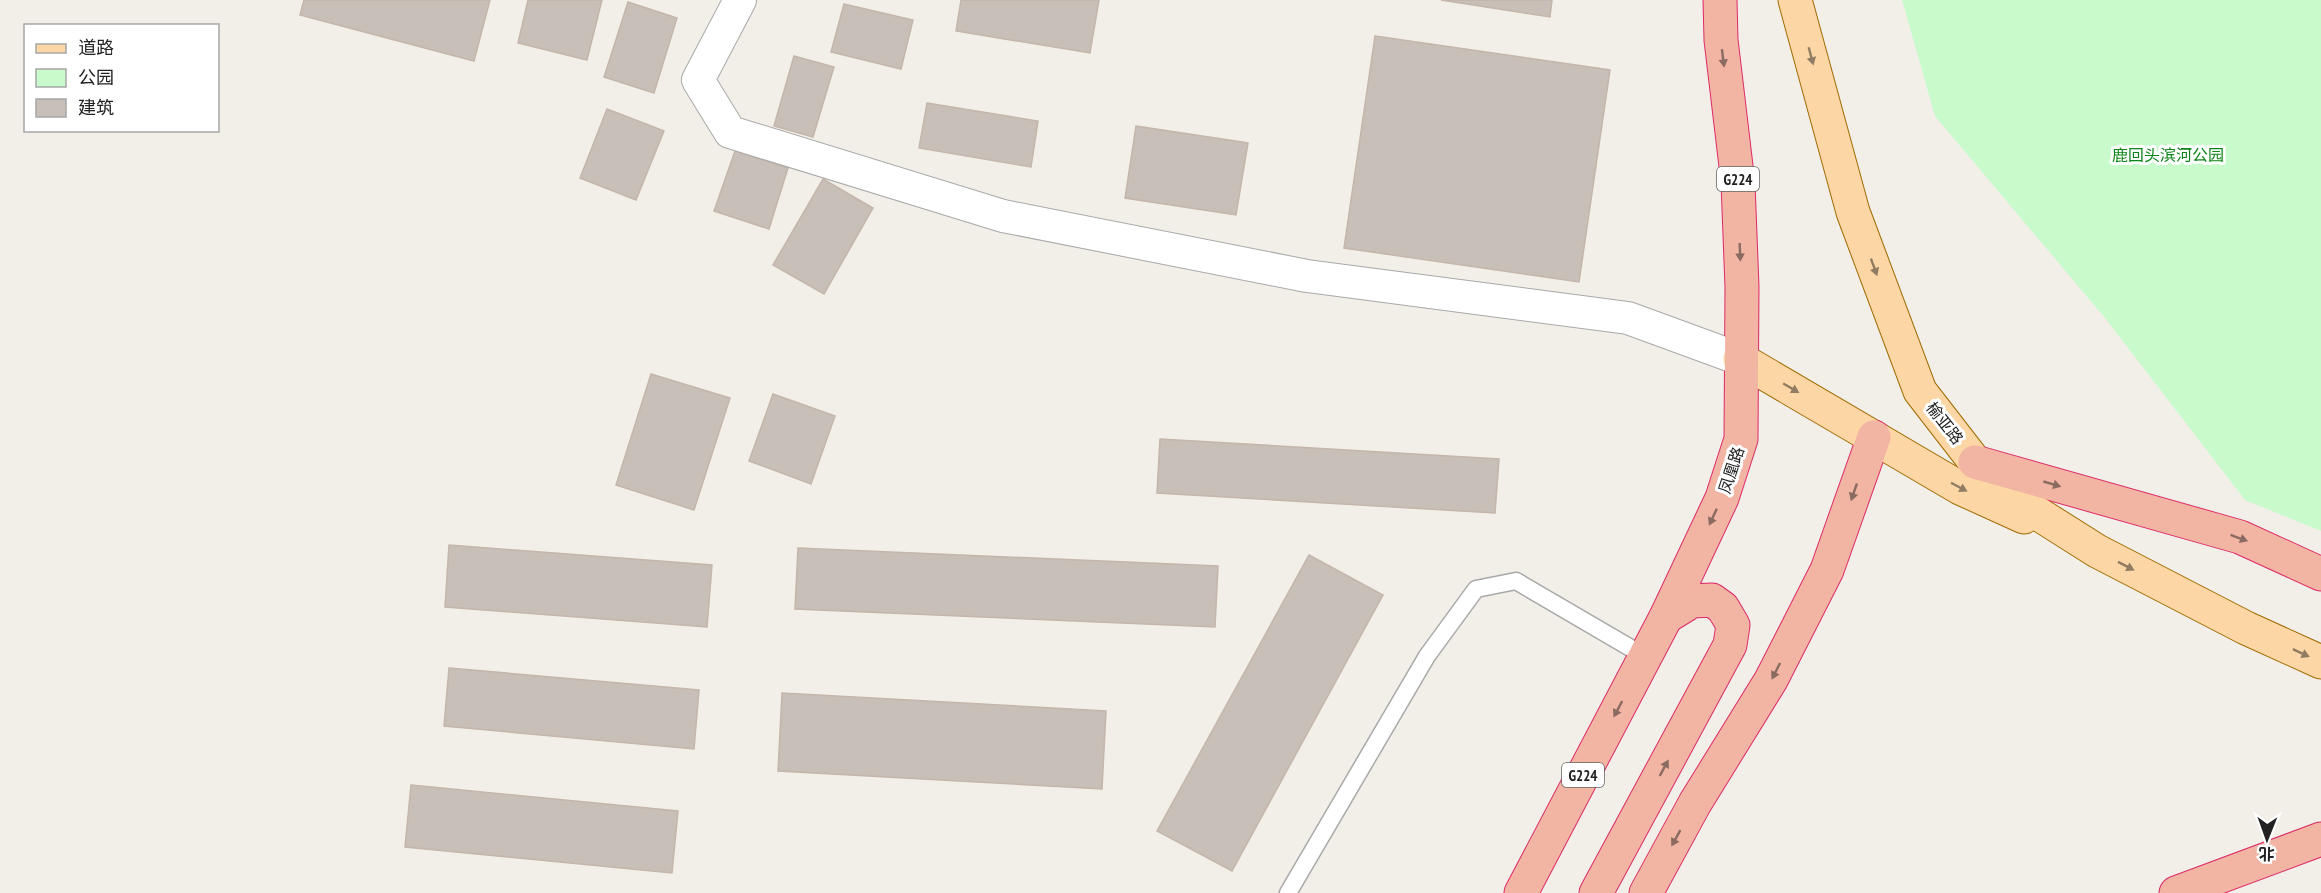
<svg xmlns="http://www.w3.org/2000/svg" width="2321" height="893" font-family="'PT Sans Narrow','Noto Sans SC',sans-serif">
<rect width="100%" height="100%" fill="#f2efe9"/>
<polygon fill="#c8facc" points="1902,0 2321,0 2321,531 2245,500 2105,318 1935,116"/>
<g fill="#c7bfb8" stroke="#c4b6ab" stroke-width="1.5">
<polygon points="304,0 490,0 474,61 300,15"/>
<polygon points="528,0 602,0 587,60 518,43"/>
<polygon points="961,0 1099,0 1090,53 956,31"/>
<polygon points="1441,0 1552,0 1550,17"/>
<polygon points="628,2 677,18 654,93 604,77"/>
<polygon points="844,4 913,20 901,69 831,52"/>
<polygon points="1375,36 1610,70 1579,282 1344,248"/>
<polygon points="794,56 834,67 813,137 774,126"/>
<polygon points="927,103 1038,121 1031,167 919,148"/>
<polygon points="607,109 664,131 636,200 580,178"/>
<polygon points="1136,126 1248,143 1236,215 1125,198"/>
<polygon points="735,151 788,168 769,229 714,211"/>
<polygon points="823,179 873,208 824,294 773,265"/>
<polygon points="651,374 730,398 694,510 616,485"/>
<polygon points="773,394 835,416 811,484 749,461"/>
<polygon points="1160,439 1499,459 1495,513 1157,493"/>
<polygon points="449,545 712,565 707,627 445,607"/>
<polygon points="798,548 1218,566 1215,627 795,609"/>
<polygon points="1309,555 1383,595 1232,871 1157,831"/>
<polygon points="449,668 699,690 694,749 444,726"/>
<polygon points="782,693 1106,711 1102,789 778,771"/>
<polygon points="411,785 678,811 672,873 405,847"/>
</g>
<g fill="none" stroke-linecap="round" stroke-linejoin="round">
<defs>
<polyline id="service" points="1288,893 1427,656 1476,589 1516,581 1646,657"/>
<polyline id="minor" points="740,0 698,80 730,132 1003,216 1307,276 1628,318 1740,359"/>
<g id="primary">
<polyline points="1795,0 1853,212 1920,391 1975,462 2029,508 2097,551 2246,628 2321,662"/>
<polyline points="1740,359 1960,488 2024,517"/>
</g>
<g id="trunk">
<polyline points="1975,462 2240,537 2321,574"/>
<polyline points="1521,893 1666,617 1722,498 1741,439 1742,287 1738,183 1721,40 1720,0"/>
<polyline points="1596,893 1730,645 1733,625 1723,608 1712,600 1692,601 1666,617"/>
<polyline points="1646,893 1695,803 1771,680 1827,570 1874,437"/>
<polyline points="2176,893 2321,839"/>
</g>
</defs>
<use href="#service" stroke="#a9a9a9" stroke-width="19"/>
<use href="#minor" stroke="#a9a9a9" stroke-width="34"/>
<use href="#primary" stroke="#a06b00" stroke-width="35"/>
<use href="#trunk" stroke="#dc2a67" stroke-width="35"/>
<use href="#service" stroke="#fff" stroke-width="16"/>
<use href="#minor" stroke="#fff" stroke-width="32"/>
<use href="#primary" stroke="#fcd6a4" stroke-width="33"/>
<use href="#trunk" stroke="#f2b4a3" stroke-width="33"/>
</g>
<defs><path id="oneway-solid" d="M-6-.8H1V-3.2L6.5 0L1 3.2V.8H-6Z" transform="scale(1.5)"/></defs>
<g fill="#8f7c63">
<use href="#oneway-solid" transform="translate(1811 56) rotate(75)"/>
<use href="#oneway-solid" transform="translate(1874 267) rotate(70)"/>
<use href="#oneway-solid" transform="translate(1791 388) rotate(30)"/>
<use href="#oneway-solid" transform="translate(1959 487) rotate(28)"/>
<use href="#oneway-solid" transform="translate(2126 566) rotate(27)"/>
<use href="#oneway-solid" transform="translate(2301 653) rotate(25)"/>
</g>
<g fill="#8a6b62">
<use href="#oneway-solid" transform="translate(1723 58) rotate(83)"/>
<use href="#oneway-solid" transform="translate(1740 252) rotate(88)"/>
<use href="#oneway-solid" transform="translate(2052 484) rotate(16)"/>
<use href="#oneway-solid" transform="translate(1854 492) rotate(109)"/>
<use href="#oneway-solid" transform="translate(1713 517) rotate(115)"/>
<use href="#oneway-solid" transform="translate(2239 538) rotate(20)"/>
<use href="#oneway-solid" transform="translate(1776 671) rotate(117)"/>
<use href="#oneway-solid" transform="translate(1618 709) rotate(118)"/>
<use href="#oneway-solid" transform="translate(1664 768) rotate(-62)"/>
<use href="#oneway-solid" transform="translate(1676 838) rotate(119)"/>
</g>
<g text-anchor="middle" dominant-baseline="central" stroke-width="6" stroke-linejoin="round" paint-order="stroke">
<g fill="#fff" stroke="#646464" stroke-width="1.5">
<rect x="1717" y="167" width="42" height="24" rx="4.5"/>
<rect x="1562" y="763" width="42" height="24" rx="4.5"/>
</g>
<g font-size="15" font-weight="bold" fill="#222">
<text x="1738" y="179">G224</text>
<text x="1583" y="775">G224</text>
</g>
<g font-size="16" fill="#0c8416" stroke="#fff">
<text x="2168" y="155">鹿回头滨河公园</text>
</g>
<g font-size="16" fill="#222" stroke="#fff">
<text transform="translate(1945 423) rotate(52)">榆亚路</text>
<text transform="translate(1731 470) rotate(-72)">凤凰路</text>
</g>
</g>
<rect x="24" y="24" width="195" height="108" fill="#ffffff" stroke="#a7a7a7" stroke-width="1.5"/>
<rect x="36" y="44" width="30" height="9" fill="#fcd6a4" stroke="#a7a7a7" stroke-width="1.5"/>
<text x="78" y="54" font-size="18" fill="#222222">道路</text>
<rect x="36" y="69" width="30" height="18" fill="#c8facc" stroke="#a7a7a7" stroke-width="1.5"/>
<text x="78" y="84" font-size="18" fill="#222222">公园</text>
<rect x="36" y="99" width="30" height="18" fill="#c7bfb8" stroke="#a7a7a7" stroke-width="1.5"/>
<text x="78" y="114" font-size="18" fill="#222222">建筑</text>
<g transform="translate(2267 839) rotate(181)" stroke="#ffffff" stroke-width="4.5" paint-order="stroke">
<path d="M0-4.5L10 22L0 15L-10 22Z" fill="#222222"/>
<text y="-9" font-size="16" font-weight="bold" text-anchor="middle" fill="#222222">北</text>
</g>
</svg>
